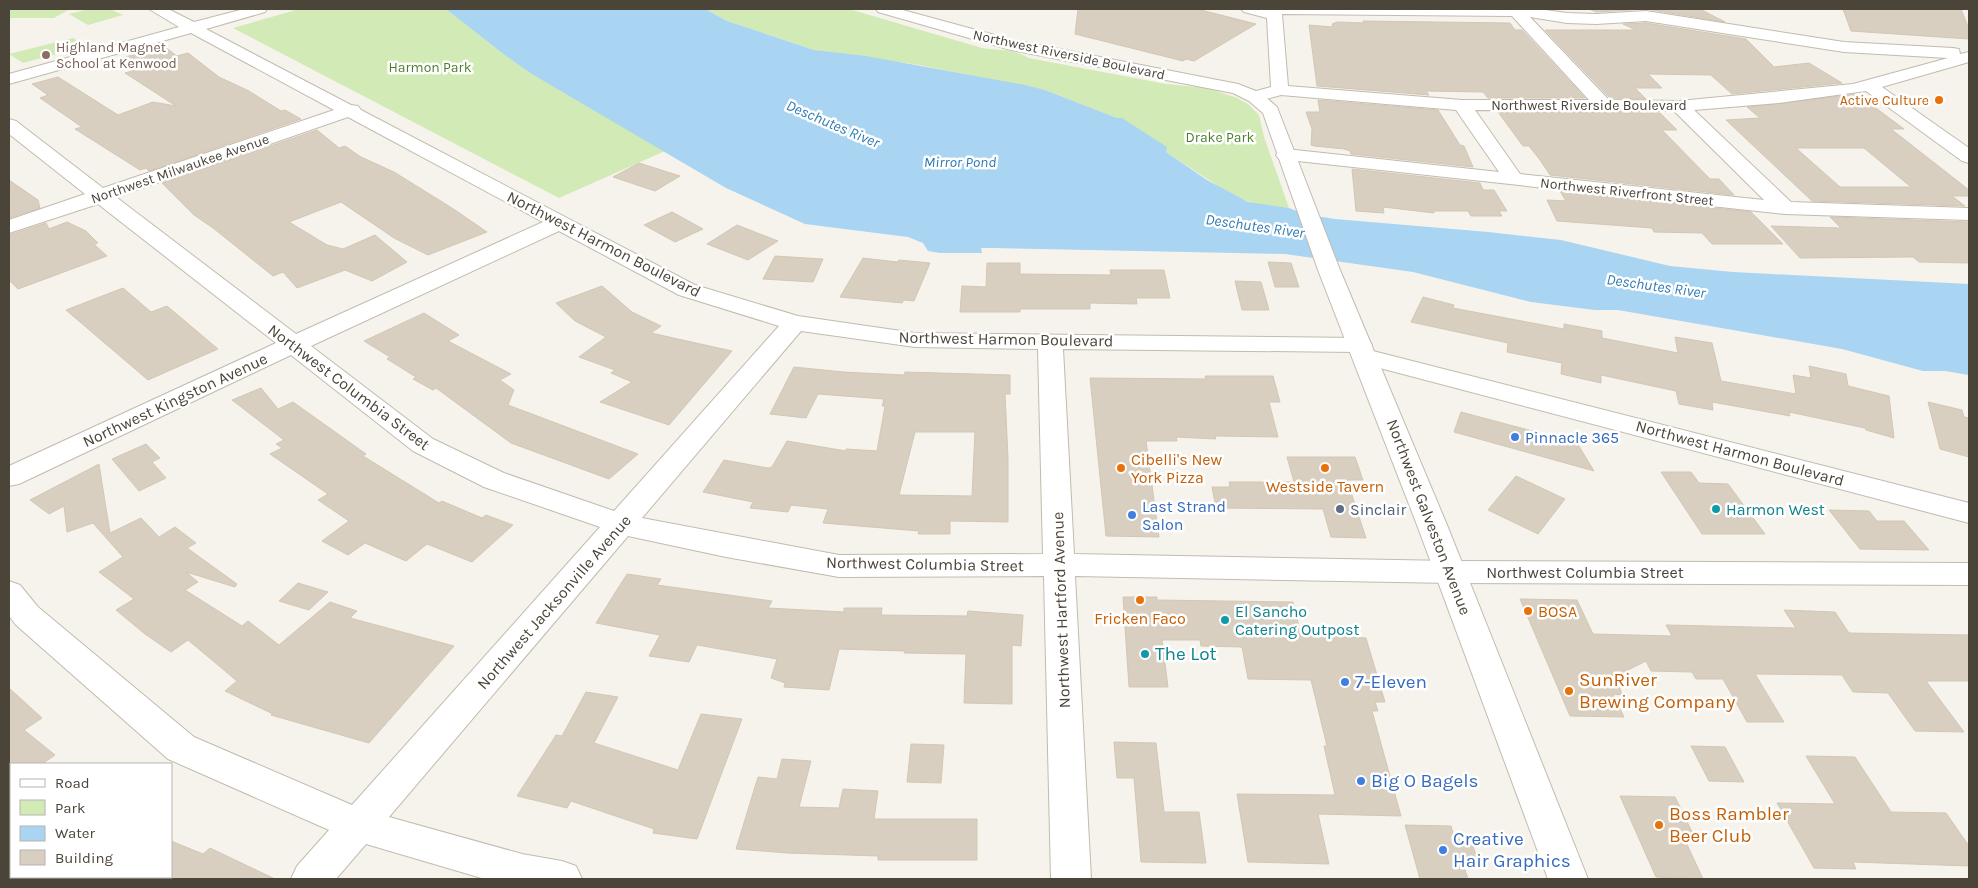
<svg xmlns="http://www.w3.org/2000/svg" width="1978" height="888" font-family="Karla,sans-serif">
<rect width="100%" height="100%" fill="#f6f3ec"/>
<g fill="#d2eab5">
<polygon points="9,9 70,9 54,18 9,18"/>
<polygon points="89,9 110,9 123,15 88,25 69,14"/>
<polygon points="299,9 446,9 502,53 530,73 665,151 559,198 233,28"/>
<path d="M705 9H849L982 48C1002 51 1010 48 1029 58L1166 84 1206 88 1235 97 1248 104 1259 115 1264 137 1289 208 1259 205 1235 197 1166 152V147L1117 118 1045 90 919 65 814 50 727 21Z"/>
<polygon points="73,38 87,46 23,63 9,54"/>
</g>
<polygon fill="#a9d4f2" points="446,9 705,9 727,21 814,50 866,56 1025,85 1045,90 1117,118 1122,118 1167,147 1166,152 1207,180 1248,202 1289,208 1304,214 1335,219 1488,232 1561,240 1670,266 1733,272 1969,284 1969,375 1945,371 1923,371 1842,349 1618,310 1595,310 1531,302 1413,272 1285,254 993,248 981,248 982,253 940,253 928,251 923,243 908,237 805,224 726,188 530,73 502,53"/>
<g fill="#d8cfc1" stroke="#d3c7b4" fill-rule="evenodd">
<polygon points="1078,9 1197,9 1256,24 1194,61 1186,59 1183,61 1075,34"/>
<polygon points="1589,9 1700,9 1725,22 1646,9 1596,12"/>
<polygon points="1843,9 1961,9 1969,29 1969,39 1851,31"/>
<polygon points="1363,21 1510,23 1515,30 1522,30 1585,98 1488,98 1483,92 1426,91 1429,95 1317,86 1309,25 1333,27 1332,24 1337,22 1364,23"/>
<polygon points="1646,23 1746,39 1774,67 1809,63 1842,83 1732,94 1711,75 1648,74 1662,88 1635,88 1646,99 1610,98 1545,30 1636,30 1623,24"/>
<polygon points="165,47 177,56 188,53 219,77 249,91 281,111 285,110 301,119 149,171 146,168 140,170 75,129 82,127 40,98 48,95 32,84 58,77 118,115 153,102 176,106 125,73 139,69 125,57"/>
<path d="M1857 94 1904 129H1891L1969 190V196H1952L1965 206 1812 201 1726 120 1760 118 1747 107ZM1796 148H1864L1911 187H1840Z"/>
<polygon points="1318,100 1438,110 1460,145 1464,146 1473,167 1351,154 1350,151 1344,149 1314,146 1311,145 1312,129 1306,112 1320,112"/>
<polygon points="1498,112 1660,113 1677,130 1662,130 1710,179 1719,179 1734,195 1550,175 1540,160 1529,146 1523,146"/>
<polygon points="317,130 339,148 345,146 361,157 394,172 452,208 487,232 428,255 394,238 341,202 289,222 327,245 343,249 375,235 407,262 372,281 345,270 297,288 283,272 273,276 213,228 194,215 162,183"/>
<polygon points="639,163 680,176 655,191 613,177"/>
<polygon points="1352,169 1480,183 1483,190 1494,190 1507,211 1499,211 1502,216 1471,216 1468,211 1434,211 1434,213 1383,207 1384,213 1356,211"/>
<polygon points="9,180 38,200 40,208 9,218"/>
<polygon points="1560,191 1751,212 1783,244 1712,244 1702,233 1654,232 1652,228 1557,221 1547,200 1566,201"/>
<polygon points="672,212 703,229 675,242 644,225"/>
<polygon points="1830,217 1969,222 1969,263 1919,262 1913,257 1800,258 1771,226 1841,228"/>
<polygon points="67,222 86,231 98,243 94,244 107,256 18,289 9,280 9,235 46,223 49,229"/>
<polygon points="737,225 778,241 748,260 707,244"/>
<polygon points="775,256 823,259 813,282 763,279"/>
<polygon points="863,258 897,262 899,260 930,263 914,301 904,300 902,303 840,297"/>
<polygon points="1268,262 1291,263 1299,287 1275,287"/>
<polygon points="987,263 1020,263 1020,274 1111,275 1110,270 1164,270 1170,298 1136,298 1137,304 1090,303 1090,309 1020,309 1020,312 960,312 962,286 986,287"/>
<polygon points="1235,281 1261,282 1269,310 1242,310"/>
<polygon points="602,286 632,312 661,326 651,333 732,351 669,425 600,402 632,382 611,373 615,370 579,357 606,337 575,321 556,303"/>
<polygon points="123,288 151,312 167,306 218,349 148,380 66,310"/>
<polygon points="1423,297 1454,305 1453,308 1564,329 1564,324 1602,331 1602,338 1678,353 1675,337 1712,343 1721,381 1796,394 1793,375 1811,378 1809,366 1846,374 1848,386 1889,396 1894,438 1866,430 1865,428 1789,412 1790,416 1712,402 1713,410 1679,404 1676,391 1601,375 1601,383 1561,374 1562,363 1507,352 1508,343 1411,322"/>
<polygon points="424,313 459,335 448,341 511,374 500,380 514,390 508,405 638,454 609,479 511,443 436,388 433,390 413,379 416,377 387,359 390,357 364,341"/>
<path d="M794 367 843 372 904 375 905 372 1010 375V394H1005L1008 458V522L950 521V534H918L919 531 823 523 828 509 791 505 788 512 750 508 753 502 703 492 724 460 768 468 772 467 787 441 846 451V449L877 451 885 406H882L884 399 818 394 806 418 770 414ZM915 432H975L972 496 899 495Z"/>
<polygon points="1205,376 1273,376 1280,402 1269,402 1278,437 1215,436 1216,439 1176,437 1177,441 1146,441 1159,537 1106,536 1090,378 1206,379"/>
<polygon points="261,388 278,409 293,402 366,454 363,456 439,503 442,501 482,518 486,515 513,525 472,562 427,544 406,561 365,543 348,555 322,541 349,521 318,500 328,494 270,454 282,448 276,444 284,440 232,400"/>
<polygon points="1928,402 1962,410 1964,417 1969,418 1969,457 1940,449"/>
<polygon points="1461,412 1577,443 1594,471 1454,432"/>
<polygon points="146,444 160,458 152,462 166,478 139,491 112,459"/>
<polygon points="1287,457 1355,457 1363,480 1347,480 1366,538 1331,537 1323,509 1216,508 1212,487 1230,487 1229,482 1294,482"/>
<polygon points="99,464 110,533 141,518 159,537 175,527 196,543 187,548 237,584 235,587 186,572 198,582 185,590 242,626 248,621 279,645 330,602 357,611 350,618 454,646 369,743 271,715 273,714 225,691 237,681 188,640 171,652 145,634 116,610 134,599 99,572 123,557 93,523 67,532 64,506 49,514 30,500"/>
<polygon points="1661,472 1691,472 1699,483 1728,484 1765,534 1702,534"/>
<polygon points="1516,476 1565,499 1538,534 1488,510"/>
<polygon points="1829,510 1869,511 1877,521 1904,521 1929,550 1860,549"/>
<polygon points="627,574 661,579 657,585 772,601 768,608 844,612 844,608 882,608 881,615 967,616 968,611 1023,615 1021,646 1012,645 1012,704 964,703 966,654 904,653 905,651 839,649 829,690 784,687 785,683 771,678 777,659 697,645 689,662 649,656 660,635 596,623"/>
<polygon points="298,583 328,592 309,610 279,601"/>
<polygon points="1123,597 1157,597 1157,600 1293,602 1301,635 1366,638 1385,702 1375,702 1378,711 1372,711 1401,816 1318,814 1329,864 1248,862 1237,794 1335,795 1324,746 1327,746 1311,680 1248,679 1242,647 1201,646 1200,640 1162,640 1168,687 1129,687"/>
<polygon points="1520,599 1577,600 1593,634 1672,636 1666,625 1796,628 1784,610 1835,612 1849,633 1969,635 1969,681 1926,681 1964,732 1915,731 1888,693 1853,692 1842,675 1755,674 1784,722 1747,722 1723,679 1696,679 1692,672 1651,671 1646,661 1616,676 1622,695 1613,694 1624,717 1570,716"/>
<polygon points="9,688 42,718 24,730 55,755 42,764 9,764"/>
<polygon points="586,692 618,697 594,743 678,770 701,714 742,719 697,839 653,833 654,829 571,801 567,808 517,796 556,735 562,736"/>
<polygon points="1114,742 1156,743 1164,812 1199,812 1206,863 1141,862 1134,778 1117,778"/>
<polygon points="911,744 944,745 941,783 907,782"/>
<polygon points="1691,746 1725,747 1744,782 1709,781"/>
<polygon points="1806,756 1855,757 1891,812 1946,813 1969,846 1969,866 1853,862 1856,869 1814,868 1777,803 1835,804"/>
<polygon points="782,759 811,761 799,807 839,808 843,789 878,791 874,819 977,819 977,860 878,860 878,856 787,853 736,849 758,777 777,779"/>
<polygon points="1620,796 1675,797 1695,838 1684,838 1703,879 1656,877"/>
<polygon points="1405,825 1451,826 1455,839 1471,840 1478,861 1462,861 1468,879 1420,879"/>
<polygon points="171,841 203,854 210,848 275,879 171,879"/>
</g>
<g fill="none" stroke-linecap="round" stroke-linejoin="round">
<defs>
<g id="minor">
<path d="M149 9H168L194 22 244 9H267L265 12 206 29 351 105 358 106 361 110 695 285 798 316 915 333 1360 338 1369 340 1372 345 1369 350 1969 503V523L1357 362 1353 357 1357 352 1063 349 1074 554 1451 561 1969 563V585L1451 583 1075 576 1091 879H1051L1044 576 839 577 726 557 628 536 389 817 522 854 562 861 576 866 582 879H485L366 844 336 879H291L297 866 329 830 168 759 16 625 9 616V581L20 585 38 607 194 737 352 805 600 527 484 487 413 451 291 355 19 484 9 486V466L276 343 98 204 9 233V220L85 194 9 134V119L16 121 103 188 334 110 191 33 9 84V74L179 27ZM348 117 543 222 296 334 116 197ZM559 231 679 295 779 326 614 511 504 473 433 439 311 346ZM801 331 915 347 1038 349 1043 554 839 555 642 518Z"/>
<path d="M1241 9H1538L1567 13 1596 14 1646 11 1844 42 1953 48 1959 49 1960 54 1969 52V62L1882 87 1969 148V163L1962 161 1866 91 1779 103 1694 110 1791 202 1969 208V220L1785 214 1279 159 1276 155 1279 151 1286 149 1499 172 1456 110 1281 95 1255 102 1249 101 1246 97 1249 93 1271 87 1267 18 1244 12ZM1282 14 1512 16 1589 100H1462L1288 86ZM1530 17 1567 23 1596 24 1646 21 1844 52 1948 58 1853 84 1679 101 1609 100ZM1475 110 1674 111 1764 200 1520 174Z"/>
</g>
<polygon id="tertiary" points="876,9 899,9 1013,40 1238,84 1261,93 1277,107 1340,270 1447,525 1588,879 1548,879 1417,525 1318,270 1263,113 1249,101 1233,93 1011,50 878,12"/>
</defs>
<use href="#minor" stroke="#c2bbae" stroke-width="2"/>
<use href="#tertiary" stroke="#c2bbae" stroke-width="2"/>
<use href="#minor" fill="#fff" fill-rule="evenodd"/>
<use href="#tertiary" fill="#fff" fill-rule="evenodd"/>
</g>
<circle fill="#8d6e63" stroke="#fff" stroke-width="2" cx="46" cy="55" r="5"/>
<g fill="#e8710a" stroke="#fff" stroke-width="2">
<circle cx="1939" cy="100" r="5"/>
<circle cx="1121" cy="468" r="5"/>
<circle cx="1325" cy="468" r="5"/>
<circle cx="1140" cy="600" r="5"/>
<circle cx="1528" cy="611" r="5"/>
<circle cx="1569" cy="691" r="5"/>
<circle cx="1659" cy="825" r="5"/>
</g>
<g fill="#3f7fe0" stroke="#fff" stroke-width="2">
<circle cx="1515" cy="437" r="5"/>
<circle cx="1132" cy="515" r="5"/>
<circle cx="1345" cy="682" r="5"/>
<circle cx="1361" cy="781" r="5"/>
<circle cx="1443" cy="850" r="5"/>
</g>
<circle fill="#5c6f8a" stroke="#fff" stroke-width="2" cx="1340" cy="509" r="5"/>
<g fill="#0f9aa8" stroke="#fff" stroke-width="2">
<circle cx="1716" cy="509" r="5"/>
<circle cx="1225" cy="620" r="5"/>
<circle cx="1145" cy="654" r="5"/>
</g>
<g text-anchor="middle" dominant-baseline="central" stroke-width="5" stroke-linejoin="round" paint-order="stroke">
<g font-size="14" fill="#785e54" stroke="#fff" text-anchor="start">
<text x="56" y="47">Highland Magnet<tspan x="56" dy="16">School at Kenwood</tspan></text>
</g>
<g font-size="14" fill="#4b4439" stroke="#fff">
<text transform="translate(1069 55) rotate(12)">Northwest Riverside Boulevard</text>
<text x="1589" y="105">Northwest Riverside Boulevard</text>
<text transform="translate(180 169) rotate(-19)">Northwest Milwaukee Avenue</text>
<text transform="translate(1627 192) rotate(6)">Northwest Riverfront Street</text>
</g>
<g font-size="14" fill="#4a7f2a" stroke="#fff">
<text x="430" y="67">Harmon Park</text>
<text x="1220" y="137">Drake Park</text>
</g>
<g font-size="14" fill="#c56008" stroke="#fff" text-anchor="end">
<text x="1929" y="100">Active Culture</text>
</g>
<g font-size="15" font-style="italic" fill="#2e7ab2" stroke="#fff">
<text transform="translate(833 124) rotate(23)">Deschutes River</text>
<text x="960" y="162">Mirror Pond</text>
<text transform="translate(1255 226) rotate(8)">Deschutes River</text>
<text transform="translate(1656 286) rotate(8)">Deschutes River</text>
</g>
<g font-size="16" fill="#4b4439" stroke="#fff">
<text transform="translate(604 244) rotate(27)">Northwest Harmon Boulevard</text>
<text transform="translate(1006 339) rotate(1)">Northwest Harmon Boulevard</text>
<text transform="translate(349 387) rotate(37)">Northwest Columbia Street</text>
<text transform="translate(175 400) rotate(-25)">Northwest Kingston Avenue</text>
<text transform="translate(1740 453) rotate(15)">Northwest Harmon Boulevard</text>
<text transform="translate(1429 517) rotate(69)">Northwest Galveston Avenue</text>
<text transform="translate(925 564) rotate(1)">Northwest Columbia Street</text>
<text x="1585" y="572">Northwest Columbia Street</text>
<text transform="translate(554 602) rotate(-49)">Northwest Jacksonville Avenue</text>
<text transform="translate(1061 610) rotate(-92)">Northwest Hartford Avenue</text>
</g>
<g font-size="16" fill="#366cbe" stroke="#fff" text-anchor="start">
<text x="1525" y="437">Pinnacle 365</text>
<text x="1142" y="506">Last Strand<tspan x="1142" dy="18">Salon</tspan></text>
</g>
<g font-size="16" fill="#c56008" stroke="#fff" text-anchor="start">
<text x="1131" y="459">Cibelli's New<tspan x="1131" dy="18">York Pizza</tspan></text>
<text x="1325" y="486" text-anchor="middle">Westside Tavern</text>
<text x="1538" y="611">BOSA</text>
<text x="1140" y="618" text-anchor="middle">Fricken Faco</text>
</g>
<g font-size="16" fill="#4e5e75" stroke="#fff" text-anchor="start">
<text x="1350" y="509">Sinclair</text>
</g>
<g font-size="16" fill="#0d838f" stroke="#fff" text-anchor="start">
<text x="1726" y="509">Harmon West</text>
<text x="1235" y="611">El Sancho<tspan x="1235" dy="18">Catering Outpost</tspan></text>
</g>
<g font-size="19" fill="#0d838f" stroke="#fff" text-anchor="start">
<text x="1155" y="654">The Lot</text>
</g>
<g font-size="19" fill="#c56008" stroke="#fff" text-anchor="start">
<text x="1579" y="680">SunRiver<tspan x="1579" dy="22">Brewing Company</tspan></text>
<text x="1669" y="814">Boss Rambler<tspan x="1669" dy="22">Beer Club</tspan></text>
</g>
<g font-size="19" fill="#366cbe" stroke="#fff" text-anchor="start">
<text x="1355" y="682">7-Eleven</text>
<text x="1371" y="781">Big O Bagels</text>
<text x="1453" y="839">Creative<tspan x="1453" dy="22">Hair Graphics</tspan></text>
</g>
</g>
<rect width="1978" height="888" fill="none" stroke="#4b4439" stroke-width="20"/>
<rect x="10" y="763" width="162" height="115" fill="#ffffff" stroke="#b7b4b0"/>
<rect x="20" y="779" width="25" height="8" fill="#ffffff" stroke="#b7b4b0"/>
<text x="55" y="788" font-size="15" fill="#4b4439">Road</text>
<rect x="20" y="800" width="25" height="15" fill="#d2eab5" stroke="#b7b4b0"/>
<text x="55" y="813" font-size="15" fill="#4b4439">Park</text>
<rect x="20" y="826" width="25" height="15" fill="#a9d4f2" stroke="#b7b4b0"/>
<text x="55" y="838" font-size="15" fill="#4b4439">Water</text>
<rect x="20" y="850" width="25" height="15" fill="#d8cfc1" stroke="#b7b4b0"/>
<text x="55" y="863" font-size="15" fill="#4b4439">Building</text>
</svg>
